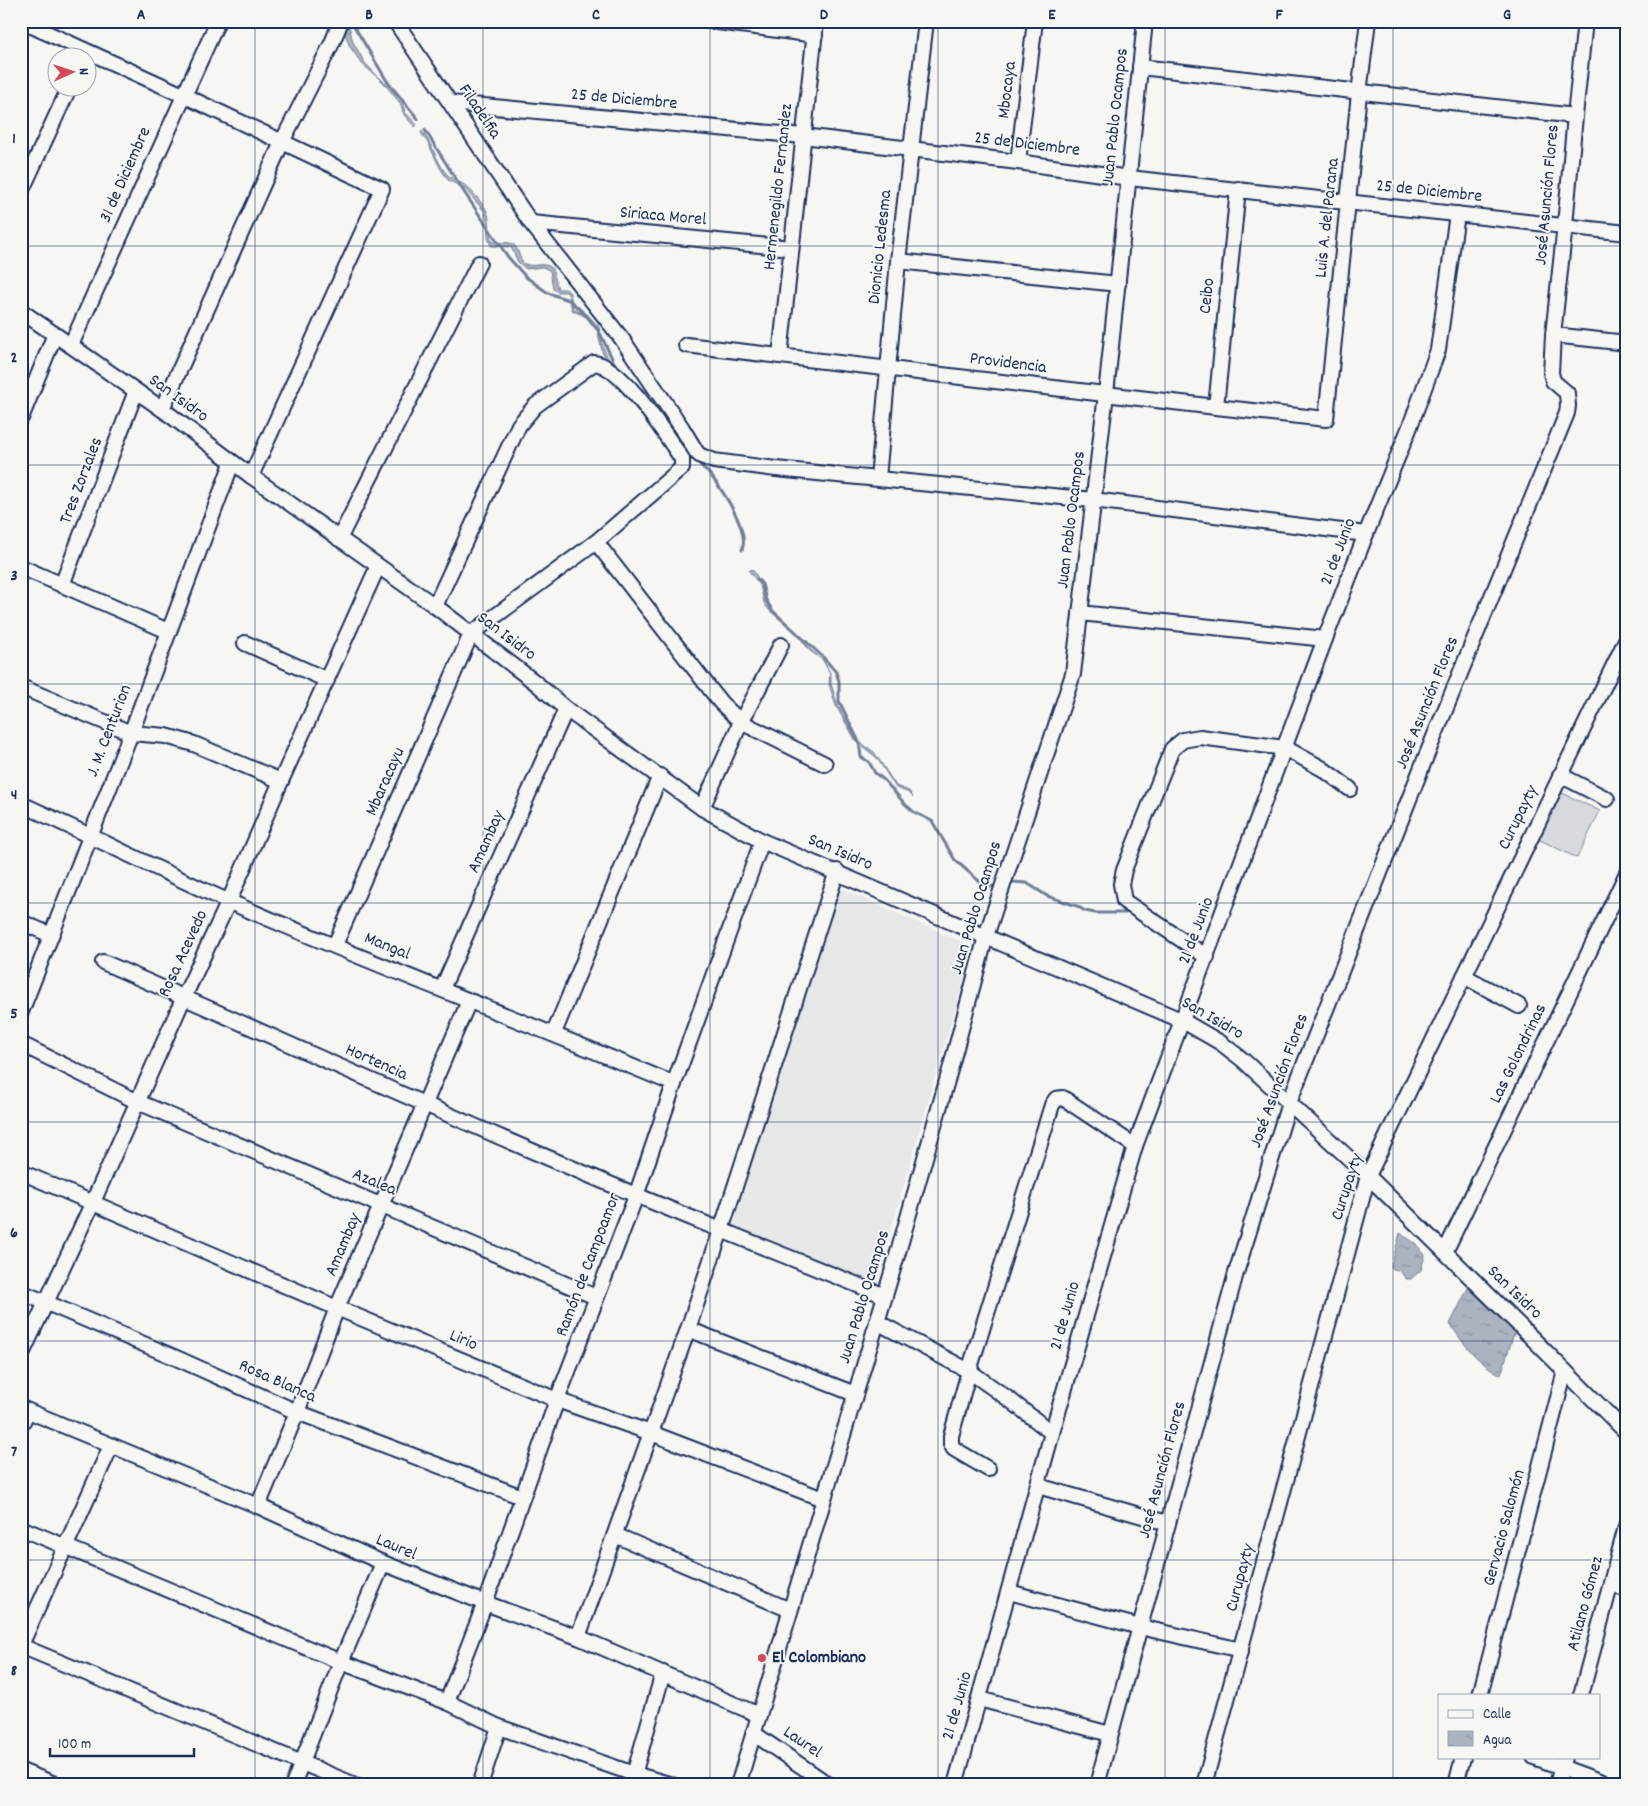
<svg xmlns="http://www.w3.org/2000/svg" width="1648" height="1806" font-family="Dekko,sans-serif">
<defs>
<pattern id="water-ripples" width="26" height="14" patternUnits="userSpaceOnUse" patternTransform="scale(1.25)"><rect width="26" height="14" fill="#abb2c0"/><path d="M2 4q2-2 4 0t4 0M15 11q2-2 4 0t4 0" fill="none" stroke="#8a919f"/></pattern>
</defs>
<rect width="100%" height="100%" fill="#f6f6f2"/>
<filter id="ink" filterUnits="userSpaceOnUse"><feTurbulence type="fractalNoise" baseFrequency=".02" numOctaves="2"/><feDisplacementMap in="SourceGraphic" scale="10" xChannelSelector="R" yChannelSelector="G"/><feConvolveMatrix kernelMatrix="1 2 1 2 8 2 1 2 1" color-interpolation-filters="sRGB"/></filter>
<g filter="url(#ink)">
<polygon fill="#e6e7e7" points="836,886 973,947 875,1285 719,1222"/>
<polygon fill="#d6d9dd" stroke="#78849e" points="1560,792 1600,811 1577,858 1538,839"/>
<g fill="url(#water-ripples)" stroke="#717e99">
<polygon points="348,21 353,42 365,63 392,90 402,101 405,112 417,125 415,127 404,115 400,103 383,82 362,64 350,47 342,26"/>
<path d="M422 131C432 144 436 159 445 172 451 180 460 181 467 187 473 192 483 204 487 211 491 221 488 231 492 241 499 244 510 240 515 246 520 251 519 261 525 264 533 268 544 261 552 268L558 289H566L570 293 573 308 581 313 587 314 599 327 602 344 610 363 635 386 643 389 652 395 658 416 670 437 689 449 690 453 688 454C684 446 675 445 669 438 658 427 655 412 651 397L628 384 622 376 612 368 603 354 599 339 598 330 590 319 572 310 569 296 567 292H558L553 289 550 271 543 267 526 269 518 262 511 247 491 246 488 238 487 220 485 212 465 189 448 180 440 168 428 143 421 133Z"/>
<polygon points="752,569 760,581 765,600 772,611 798,634 811,650 824,661 831,675 831,684 838,706 857,740 874,752 896,786 909,791 913,797 909,793 896,788 877,758 856,741 836,706 829,684 830,674 823,660 810,651 797,634 770,611 764,603 760,585 749,571"/>
<polygon points="1400,1233 1415,1243 1425,1255 1421,1270 1411,1279 1406,1279 1400,1271 1393,1269 1391,1266"/>
<path d="M1468 1288 1515 1330 1501 1375C1477 1362 1465 1346 1450 1324Z"/>
</g>
<g fill="none" stroke-linecap="round" stroke-linejoin="round">
<g stroke="#717e99" stroke-width="3">
<polyline points="351,21 387,81 418,119"/>
<polyline points="425,130 464,192 508,257 526,277 548,293 569,300 585,314 600,333 616,367"/>
<polyline points="674,437 686,444"/>
<path d="M699 463C702 468 708 472 712 477 724 493 750 531 742 550"/>
<polyline points="757,579 762,584 766,600 772,610 823,657 836,672 839,681 839,701 859,742 861,757 869,762 875,773 884,780 905,804 914,812 932,821 955,860 987,888 993,886"/>
<polyline points="1012,882 1027,883 1047,896 1077,906 1085,911 1095,913 1125,913"/>
</g>
<defs>
<g id="minor">
<polyline points="21,21 183,95 382,189 251,476"/>
<polyline points="395,21 531,223 622,339 682,428 697,453 701,456 714,461 776,469 1093,500 1366,534"/>
<polyline points="710,21 815,35"/>
<polyline points="1140,67 1575,116"/>
<polyline points="451,103 803,136 1018,162 1129,178 1627,233"/>
<polyline points="1018,162 1035,21"/>
<polyline points="21,192 69,88"/>
<polyline points="531,223 791,248"/>
<polyline points="898,261 1118,284"/>
<polyline points="21,311 162,409 251,476 435,606 536,683 566,709 702,808 762,841 1183,1021 1221,1043 1243,1060 1368,1176 1521,1327 1627,1433"/>
<polyline points="1553,335 1627,343"/>
<polyline points="71,345 218,21"/>
<polyline points="686,345 1216,407 1326,419 1359,93 1368,21"/>
<polyline points="780,356 816,21"/>
<polyline points="1216,407 1238,189"/>
<polyline points="162,409 282,142 332,43 341,21"/>
<polyline points="21,418 55,334"/>
<polyline points="878,478 898,261 926,21"/>
<polyline points="339,539 479,263"/>
<polyline points="596,542 721,703 741,722 825,764"/>
<polyline points="21,567 168,631"/>
<polyline points="62,585 136,391"/>
<polyline points="1080,613 1325,639"/>
<polyline points="245,643 327,680"/>
<polyline points="21,687 131,733 166,736 194,744 281,781"/>
<polyline points="1560,775 1607,799"/>
<path d="M21 804C91 835 160 871 230 902 376 966 527 1022 674 1084"/>
<polyline points="702,808 741,722 781,645"/>
<polyline points="837,871 721,1230 885,1296"/>
<polyline points="21,922 51,935"/>
<path d="M335 945 471 634 596 542 682 468V459C667 437 622 365 594 363L535 406 519 425 435 606"/>
<polyline points="1207,957 1124,901 1121,884 1124,870 1172,749 1183,740 1200,737 1285,748 1323,769 1350,789"/>
<path d="M103 962C309 1052 513 1146 721 1230L688 1329 578 1637"/>
<polyline points="1464,976 1519,1006"/>
<polyline points="442,989 566,709"/>
<polyline points="21,1012 131,733 232,463"/>
<polyline points="554,1033 660,776"/>
<polyline points="21,1044 138,1102 596,1297"/>
<polyline points="21,1172 337,1308 557,1400 651,1433 823,1499"/>
<polyline points="1445,1252 1627,873"/>
<polyline points="21,1292 174,1357 297,1412 522,1497"/>
<polyline points="877,1322 969,1371 1010,1400 1052,1433"/>
<polyline points="688,1329 855,1394"/>
<polyline points="21,1356 93,1202 184,997 229,901 281,781 378,566"/>
<polyline points="21,1408 258,1506 383,1563 485,1603 578,1637 759,1715"/>
<polyline points="21,1425 28,1411"/>
<polyline points="988,1469 954,1449 951,1444 951,1436 969,1371 1052,1105 1056,1099 1063,1098 1135,1146"/>
<polyline points="1038,1486 1167,1523"/>
<polyline points="258,1506 297,1412 337,1308 469,1001"/>
<polyline points="21,1528 341,1662 447,1702 499,1727 634,1774 672,1785"/>
<polyline points="615,1535 790,1610"/>
<polyline points="1611,1584 1627,1590"/>
<polyline points="1009,1592 1140,1627 1241,1650"/>
<polyline points="21,1645 111,1446"/>
<polyline points="21,1646 355,1785"/>
<polyline points="1480,1695 1565,1371"/>
<polyline points="1581,1695 1627,1523"/>
<polyline points="979,1699 1110,1734"/>
<polyline points="447,1702 485,1603 557,1400 636,1196 674,1084 762,841"/>
<polyline points="753,1733 829,1785"/>
<polyline points="1534,1757 1610,1785"/>
<polyline points="21,1771 57,1785"/>
<polyline points="293,1785 341,1662 383,1563"/>
<polyline points="480,1785 499,1727"/>
<polyline points="631,1785 663,1673"/>
<polyline points="738,1785 899,1249 950,1070 986,936 1073,674 1106,394 1145,21"/>
<polyline points="955,1785 1052,1433 1135,1146 1325,639 1366,534 1409,429 1438,350 1457,214"/>
<polyline points="1097,1785 1236,1273 1289,1103 1423,764 1567,413 1568,406 1567,393 1553,381 1551,373 1553,335 1565,225 1575,116 1585,21"/>
<polyline points="1204,1785 1368,1176 1627,638"/>
<polyline points="1456,1785 1463,1757"/>
<polyline points="1557,1785 1564,1757"/>
</g>
</defs>
<use href="#minor" stroke="#1b2f5e" stroke-width="18"/>
<use href="#minor" stroke="#f6f6f2" stroke-width="14"/>
</g>
</g>
<path fill="none" stroke="#1b2f5e" stroke-width="1" stroke-opacity="0.55" d="M255 21V1785M483 21V1785M710 21V1785M938 21V1785M1165 21V1785M1393 21V1785M21 246H1627M21 465H1627M21 684H1627M21 903H1627M21 1122H1627M21 1341H1627M21 1560H1627"/>
<circle fill="#d1495b" stroke="#f6f6f2" stroke-width="2" cx="762" cy="1658" r="5"/>
<g text-anchor="middle" dominant-baseline="central" stroke-width="4" stroke-linejoin="round" paint-order="stroke">
<g font-size="18" fill="#1b2f5e" stroke="#f6f6f2">
<text transform="translate(1008 90) rotate(-83)">Mbocaya</text>
<text transform="translate(624 100) rotate(5)">25 de Diciembre</text>
<text transform="translate(479 112) rotate(56)">Filadelfia</text>
<text transform="translate(1116 117) rotate(-84)">Juan Pablo Ocampos</text>
<text transform="translate(1027 145) rotate(7)">25 de Diciembre</text>
<text transform="translate(126 175) rotate(-66)">31 de Diciembre</text>
<text transform="translate(779 187) rotate(-84)">Hermenegildo Fernandez</text>
<text transform="translate(1429 192) rotate(6)">25 de Diciembre</text>
<text transform="translate(1548 195) rotate(-85)">José Asunción Flores</text>
<text transform="translate(663 217) rotate(5)">Siriaca Morel</text>
<text transform="translate(1328 218) rotate(-84)">Luis A. del Parana</text>
<text transform="translate(881 247) rotate(-84)">Dionicio Ledesma</text>
<text transform="translate(1208 296) rotate(-84)">Ceibo</text>
<text transform="translate(1008 364) rotate(7)">Providencia</text>
<text transform="translate(178 399) rotate(36)">San Isidro</text>
<text transform="translate(82 481) rotate(-69)">Tres Zorzales</text>
<text transform="translate(1072 520) rotate(-83)">Juan Pablo Ocampos</text>
<text transform="translate(1339 552) rotate(-69)">21 de Junio</text>
<text transform="translate(506 637) rotate(37)">San Isidro</text>
<text transform="translate(1428 703) rotate(-68)">José Asunción Flores</text>
<text transform="translate(110 731) rotate(-69)">J. M. Centurion</text>
<text transform="translate(386 782) rotate(-66)">Mbaracayu</text>
<text transform="translate(1519 818) rotate(-64)">Curupayty</text>
<text transform="translate(487 842) rotate(-66)">Amambay</text>
<text transform="translate(840 853) rotate(23)">San Isidro</text>
<text transform="translate(977 908) rotate(-73)">Juan Pablo Ocampos</text>
<text transform="translate(1197 931) rotate(-69)">21 de Junio</text>
<text transform="translate(387 947) rotate(22)">Mangal</text>
<text transform="translate(184 954) rotate(-65)">Rosa Acevedo</text>
<text transform="translate(1212 1019) rotate(30)">San Isidro</text>
<text transform="translate(1519 1054) rotate(-64)">Las Golondrinas</text>
<text transform="translate(376 1063) rotate(24)">Hortencia</text>
<text transform="translate(1280 1081) rotate(-70)">José Asunción Flores</text>
<text transform="translate(374 1183) rotate(23)">Azalea</text>
<text transform="translate(1348 1187) rotate(-72)">Curupayty</text>
<text transform="translate(344 1245) rotate(-67)">Amambay</text>
<text transform="translate(589 1265) rotate(-69)">Ramón de Campoamor</text>
<text transform="translate(1514 1293) rotate(44)">San Isidro</text>
<text transform="translate(865 1297) rotate(-73)">Juan Pablo Ocampos</text>
<text transform="translate(1066 1316) rotate(-74)">21 de Junio</text>
<text transform="translate(463 1341) rotate(23)">Lirio</text>
<text transform="translate(277 1382) rotate(24)">Rosa Blanca</text>
<text transform="translate(1163 1470) rotate(-75)">José Asunción Flores</text>
<text transform="translate(1505 1528) rotate(-75)">Gervacio Salomón</text>
<text transform="translate(396 1548) rotate(23)">Laurel</text>
<text transform="translate(1241 1578) rotate(-75)">Curupayty</text>
<text transform="translate(1586 1604) rotate(-75)">Atilano Gómez</text>
<text transform="translate(958 1706) rotate(-74)">21 de Junio</text>
<text transform="translate(802 1743) rotate(34)">Laurel</text>
</g>
<g font-size="18" font-weight="bold" fill="#1b2f5e" stroke="#f6f6f2" text-anchor="start">
<text x="772" y="1658">El Colombiano</text>
</g>
</g>
<rect width="1648" height="1806" fill="none" stroke="#f6f6f2" stroke-width="55"/>
<rect x="1438" y="1694" width="162" height="65" fill="#f6f6f2" stroke="#9ea6b7"/>
<rect x="1448" y="1710" width="25" height="8" fill="#f6f6f2" stroke="#9ea6b7"/>
<text x="1483" y="1718" font-size="15" fill="#1b2f5e">Calle</text>
<rect x="1448" y="1731" width="25" height="15" fill="url(#water-ripples)" stroke="#9ea6b7"/>
<text x="1483" y="1744" font-size="15" fill="#1b2f5e">Agua</text>
<g transform="translate(72 72) rotate(87)"><circle r="24" fill="#f6f6f2" stroke="#9ea6b7"/>
<path d="M0-4L9 19L0 12L-9 19Z" fill="#d1495b"/>
<text y="-8" font-size="14" font-weight="bold" text-anchor="middle" fill="#1b2f5e">N</text>
</g>
<path d="M50 1748v8h144v-8" fill="none" stroke="#1b2f5e" stroke-width="2.5"/>
<text x="58" y="1748" font-size="15" fill="#1b2f5e" stroke="#f6f6f2" stroke-width="4" paint-order="stroke">100 m</text>
<rect x="28" y="28" width="1592" height="1750" fill="none" stroke="#1b2f5e" stroke-width="2"/>
<g font-size="16" text-anchor="middle" font-weight="bold" fill="#1b2f5e">
<text x="141" y="19">A</text>
<text x="369" y="19">B</text>
<text x="596" y="19">C</text>
<text x="824" y="19">D</text>
<text x="1052" y="19">E</text>
<text x="1279" y="19">F</text>
<text x="1507" y="19">G</text>
<text x="14" y="143">1</text>
<text x="14" y="362">2</text>
<text x="14" y="580">3</text>
<text x="14" y="799">4</text>
<text x="14" y="1018">5</text>
<text x="14" y="1237">6</text>
<text x="14" y="1456">7</text>
<text x="14" y="1675">8</text>
</g>
</svg>
